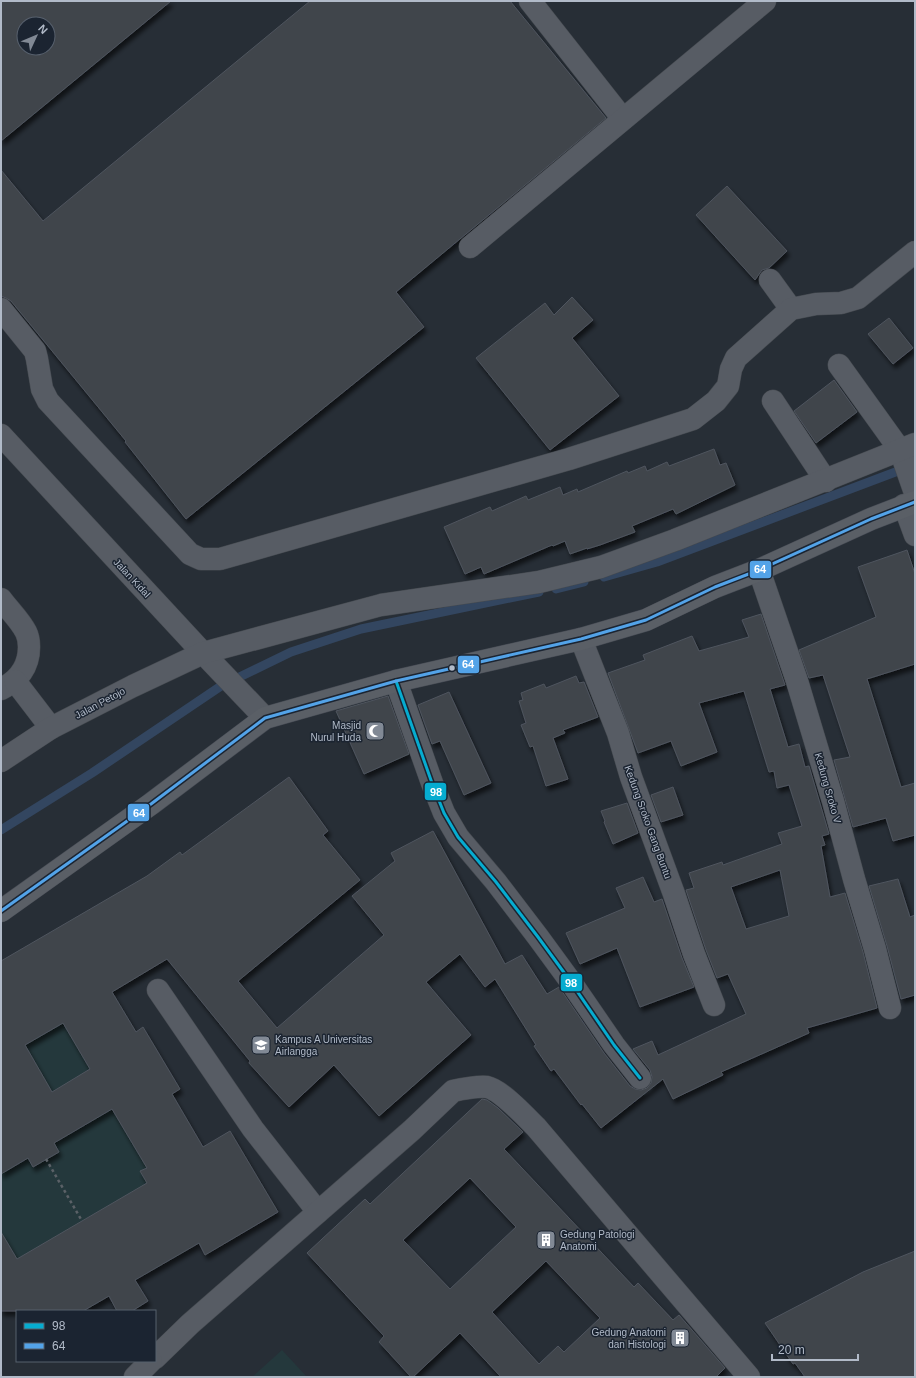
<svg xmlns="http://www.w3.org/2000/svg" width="916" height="1378" font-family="Helvetica,sans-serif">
<defs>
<filter id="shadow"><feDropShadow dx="2.5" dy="4.5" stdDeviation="2" flood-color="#0009"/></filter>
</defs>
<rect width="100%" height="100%" fill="#272e36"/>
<g fill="#24383c">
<polygon points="63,1023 90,1069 52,1092 25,1045"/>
<polygon points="112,1109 147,1168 140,1172 147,1183 17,1259 11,1248 5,1251 1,1244 1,1174 28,1158 33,1167 59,1152 54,1143"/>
<polygon points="282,1350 307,1377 252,1377"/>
</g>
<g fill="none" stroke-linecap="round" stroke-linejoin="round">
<g stroke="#334660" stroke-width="9">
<polyline points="604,577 657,562 906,468"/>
<polyline points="556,589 584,582"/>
<polyline points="1,830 92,773 221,686 291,652 361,629 539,592"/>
</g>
</g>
<g fill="#3f444c" stroke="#4f555e" fill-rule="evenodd" filter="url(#shadow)">
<path d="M1 1H171L1 141ZM24 24H48V48H24Z"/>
<polygon points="310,1 510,1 606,118 396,292 424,327 186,519 125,442 126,441 11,301 6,298 1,296 1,170 43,221"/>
<polygon points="727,186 787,251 769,268 762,270 755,280 696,215"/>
<polygon points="572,297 593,320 572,338 619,396 550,450 476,358 545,303 554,315"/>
<polygon points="889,318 913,348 893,364 868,334"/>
<polygon points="834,380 857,412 816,443 794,411"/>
<polygon points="714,449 720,465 726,463 735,485 676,514 673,509 632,526 635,532 600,545 587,549 587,548 570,554 565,541 553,546 552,545 484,574 481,567 465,574 444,527 490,507 492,511 526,496 528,500 560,487 563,495 577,489 578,492 627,471 628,473 645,466 647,471 667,462 669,466"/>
<polygon points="907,550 915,574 915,664 867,679 901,787 915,783 915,835 893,841 886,818 853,827 834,760 850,757 823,675 809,678 799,650 876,617 858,567"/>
<path d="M761 614 785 685 770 689 788 747 799 744 805 767 809 766 829 834 822 836 825 845 821 846 830 897 845 893 863 952 877 1008 807 1028 809 1033 721 1072 723 1075 673 1099 663 1079 601 1128 582 1104 581 1105 554 1069 551 1071 534 1046 536 1045 495 979 485 987 460 954 426 982 471 1035 379 1116 334 1065 289 1107 249 1063 250 1061 167 959 112 992 136 1032 143 1027 180 1089 172 1094 203 1147 230 1131 278 1212 205 1255 199 1243 135 1280 148 1301 132 1311H117L109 1296 83 1311H1V1232L17 1259 147 1183 140 1171 147 1168 112 1109 54 1143 59 1152 33 1167 28 1158 1 1174V961L147 876 180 852 182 855 289 777 328 831 323 835 360 880 238 981 277 1028 384 935 352 896 395 861 391 853 433 831 505 964 522 955 547 994 559 987 604 1053 630 1086 635 1089 641 1090 647 1088 651 1083 652 1077 650 1070 633 1049 652 1041 658 1055 746 1014 728 974 717 978 706 950 686 890 694 888 689 873 722 862 723 865 782 844 778 833 802 826 789 785 777 788 774 771 769 772 744 691 699 703 717 752 681 766 671 741 638 753 608 673 645 660 643 655 692 636 699 651 749 637 742 620ZM780 870 789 916 746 929 731 887ZM63 1023 90 1069 52 1092 25 1045Z"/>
<polygon points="576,676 579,683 584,682 598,717 563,730 565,733 553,738 568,779 546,786 533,746 530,747 521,725 526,723 519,701 523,700 521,693 544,684 546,688"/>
<polygon points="449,692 491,783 464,795 440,741 432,744 418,705"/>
<polygon points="388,696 409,754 364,774 336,711"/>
<polygon points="673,787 683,815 661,822 651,795"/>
<polygon points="627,803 638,833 613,844 604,822 605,821 601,811"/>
<polygon points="643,877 654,902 662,899 682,958 694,987 640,1007 617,948 580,964 566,933 625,908 616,888"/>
<polygon points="898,879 910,917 915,915 915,995 901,999 887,946 869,886"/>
<path d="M482 1099 487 1100 498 1108 523 1132 504 1149 634 1287 638 1283 673 1320 679 1315 725 1368 716 1377H501L460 1333 413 1377H411L379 1342 384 1336 307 1253 365 1199 370 1204ZM470 1178 516 1227 450 1289 403 1240ZM546 1261 600 1318 564 1352 558 1346 539 1364 492 1312Z"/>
<polygon points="915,1251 915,1377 805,1377 795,1363 793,1364 765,1323 863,1272"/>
</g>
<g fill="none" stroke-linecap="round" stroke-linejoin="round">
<defs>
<g id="minor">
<polyline points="530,1 623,119"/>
<polyline points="470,247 765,1"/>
<polyline points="770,280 791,309"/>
<polyline points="1,309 35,351 37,359 42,389 48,401 190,554 201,559 220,559 569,459 693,419 716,401 728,386 731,369 736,358 791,309 816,304 841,303 858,298 915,252"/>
<polyline points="839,365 900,450 915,493"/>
<polyline points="773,401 826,481"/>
<polyline points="1,435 203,653 265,718"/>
<polyline points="904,505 915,535"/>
<polyline points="759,570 797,681 833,801 854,879 875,949 890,1008"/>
<path d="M1 599C9 610 20 620 26 632 28 636 29 642 29 647 29 667 18 681 1 689"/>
<polyline points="581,639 618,733 631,777 674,894 694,954 714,1005"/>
<polyline points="15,681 51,728"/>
<polyline points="396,681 432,783 444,813 458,837 496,882 538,937 568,978 614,1045 640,1078"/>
<polyline points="1,761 51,728 133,686 203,653 381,605 539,582 601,567 675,540 915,444"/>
<polyline points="158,990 253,1129 318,1212"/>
<path d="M155 1358 190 1324 412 1130 453 1091C461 1089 479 1086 487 1087 501 1090 525 1116 536 1127L749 1377"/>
<polyline points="135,1377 151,1361"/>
</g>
<polyline id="major" points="1,911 151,804 265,718 396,681 581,639 646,620 715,587 759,570 871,519 915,502"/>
</defs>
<use href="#minor" stroke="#44494f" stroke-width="23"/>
<use href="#major" stroke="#454a53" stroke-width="23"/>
<polyline stroke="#5b6167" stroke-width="2.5" stroke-dasharray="3 3" stroke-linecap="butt" points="46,1159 82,1221"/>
<use href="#minor" stroke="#575c64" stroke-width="22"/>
<use href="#major" stroke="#5a5f66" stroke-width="22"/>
<defs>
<polyline id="bus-1" points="396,681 432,783 444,813 458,837 496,882 538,937 568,978 614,1045 640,1078"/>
<polyline id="bus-2" points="1,911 151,804 265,718 396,681 581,639 646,620 715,587 759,570 871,519 915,502"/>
</defs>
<use href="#bus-1" stroke="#1b2431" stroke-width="6"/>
<use href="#bus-2" stroke="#1b2431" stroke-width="6"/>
<use href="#bus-1" stroke="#06acd0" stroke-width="3"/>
<use href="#bus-2" stroke="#53a3e8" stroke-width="3"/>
</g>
<defs>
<symbol id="mosque-square" viewBox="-11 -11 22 22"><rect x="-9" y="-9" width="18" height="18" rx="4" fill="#818995" stroke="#1b2431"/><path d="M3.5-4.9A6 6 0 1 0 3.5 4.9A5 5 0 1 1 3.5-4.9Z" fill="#fff"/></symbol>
<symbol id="university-square" viewBox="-11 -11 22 22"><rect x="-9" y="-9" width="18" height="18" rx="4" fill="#818995" stroke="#1b2431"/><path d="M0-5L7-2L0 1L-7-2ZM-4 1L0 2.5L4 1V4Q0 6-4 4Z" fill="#fff"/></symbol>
<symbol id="building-square" viewBox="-11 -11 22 22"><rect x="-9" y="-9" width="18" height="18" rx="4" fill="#818995" stroke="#1b2431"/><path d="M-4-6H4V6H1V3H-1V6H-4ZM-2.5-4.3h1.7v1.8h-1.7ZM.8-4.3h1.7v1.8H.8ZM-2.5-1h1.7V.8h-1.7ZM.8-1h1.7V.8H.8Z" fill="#fff"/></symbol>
</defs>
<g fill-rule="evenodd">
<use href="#mosque-square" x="364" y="720" width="22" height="22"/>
<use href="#university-square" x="250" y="1034" width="22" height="22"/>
<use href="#building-square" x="535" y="1229" width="22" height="22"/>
<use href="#building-square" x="669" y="1327" width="22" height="22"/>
</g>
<circle fill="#b1bac8" stroke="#1b2431" stroke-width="1.5" cx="452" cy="668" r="3.5"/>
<g text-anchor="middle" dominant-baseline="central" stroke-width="3" stroke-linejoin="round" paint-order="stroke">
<g font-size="10" fill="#b1bac8" stroke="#1b2431">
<text transform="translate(132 578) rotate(47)">Jalan Kidal</text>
<text transform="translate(100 703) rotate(-28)">Jalan Petojo</text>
<text transform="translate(828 788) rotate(74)">Kedung Sroko V</text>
<text transform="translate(648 822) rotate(70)">Kedung Sroko Gang Buntu</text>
</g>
<g font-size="10" fill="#b1bac8" stroke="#1b2431" text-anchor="end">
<text x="361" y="725">Masjid<tspan x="361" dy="12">Nurul Huda</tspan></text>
<text x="275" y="1039" text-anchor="start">Kampus A Universitas<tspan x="275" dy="12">Airlangga</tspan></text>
<text x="560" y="1234" text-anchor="start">Gedung Patologi<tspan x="560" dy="12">Anatomi</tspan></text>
<text x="666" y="1332">Gedung Anatomi<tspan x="666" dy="12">dan Histologi</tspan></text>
</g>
</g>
<g stroke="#1b2431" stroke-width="1.5">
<rect x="749" y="560" width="23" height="19" rx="4" fill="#53a3e8"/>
<rect x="457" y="655" width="23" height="19" rx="4" fill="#53a3e8"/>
<rect x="424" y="782" width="23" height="19" rx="4" fill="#06acd0"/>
<rect x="127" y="803" width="23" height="19" rx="4" fill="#53a3e8"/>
<rect x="560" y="973" width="23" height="19" rx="4" fill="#06acd0"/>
</g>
<g font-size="11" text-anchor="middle" font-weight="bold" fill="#fff">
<text x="760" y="573">64</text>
<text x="468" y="668">64</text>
<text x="436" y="796">98</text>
<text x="139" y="817">64</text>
<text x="571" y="987">98</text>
</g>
<rect width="916" height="1378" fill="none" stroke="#b1bac8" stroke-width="4"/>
<rect x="16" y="1310" width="140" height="52" fill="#1b2431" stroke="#57606d"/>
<rect x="24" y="1323" width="20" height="6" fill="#06acd0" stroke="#57606d"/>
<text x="52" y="1330" font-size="12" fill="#b1bac8">98</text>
<rect x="24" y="1343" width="20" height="6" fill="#53a3e8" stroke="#57606d"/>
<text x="52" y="1350" font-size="12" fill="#b1bac8">64</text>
<g transform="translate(36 36) rotate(46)"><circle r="19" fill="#1b2431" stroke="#57606d"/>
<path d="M0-3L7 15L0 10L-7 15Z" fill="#818995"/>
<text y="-6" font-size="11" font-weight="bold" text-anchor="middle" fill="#b1bac8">N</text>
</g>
<path d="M772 1354v6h86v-6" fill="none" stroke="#b1bac8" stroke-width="2"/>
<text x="778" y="1354" font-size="12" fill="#b1bac8" stroke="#1b2431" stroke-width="3" paint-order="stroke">20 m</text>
</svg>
